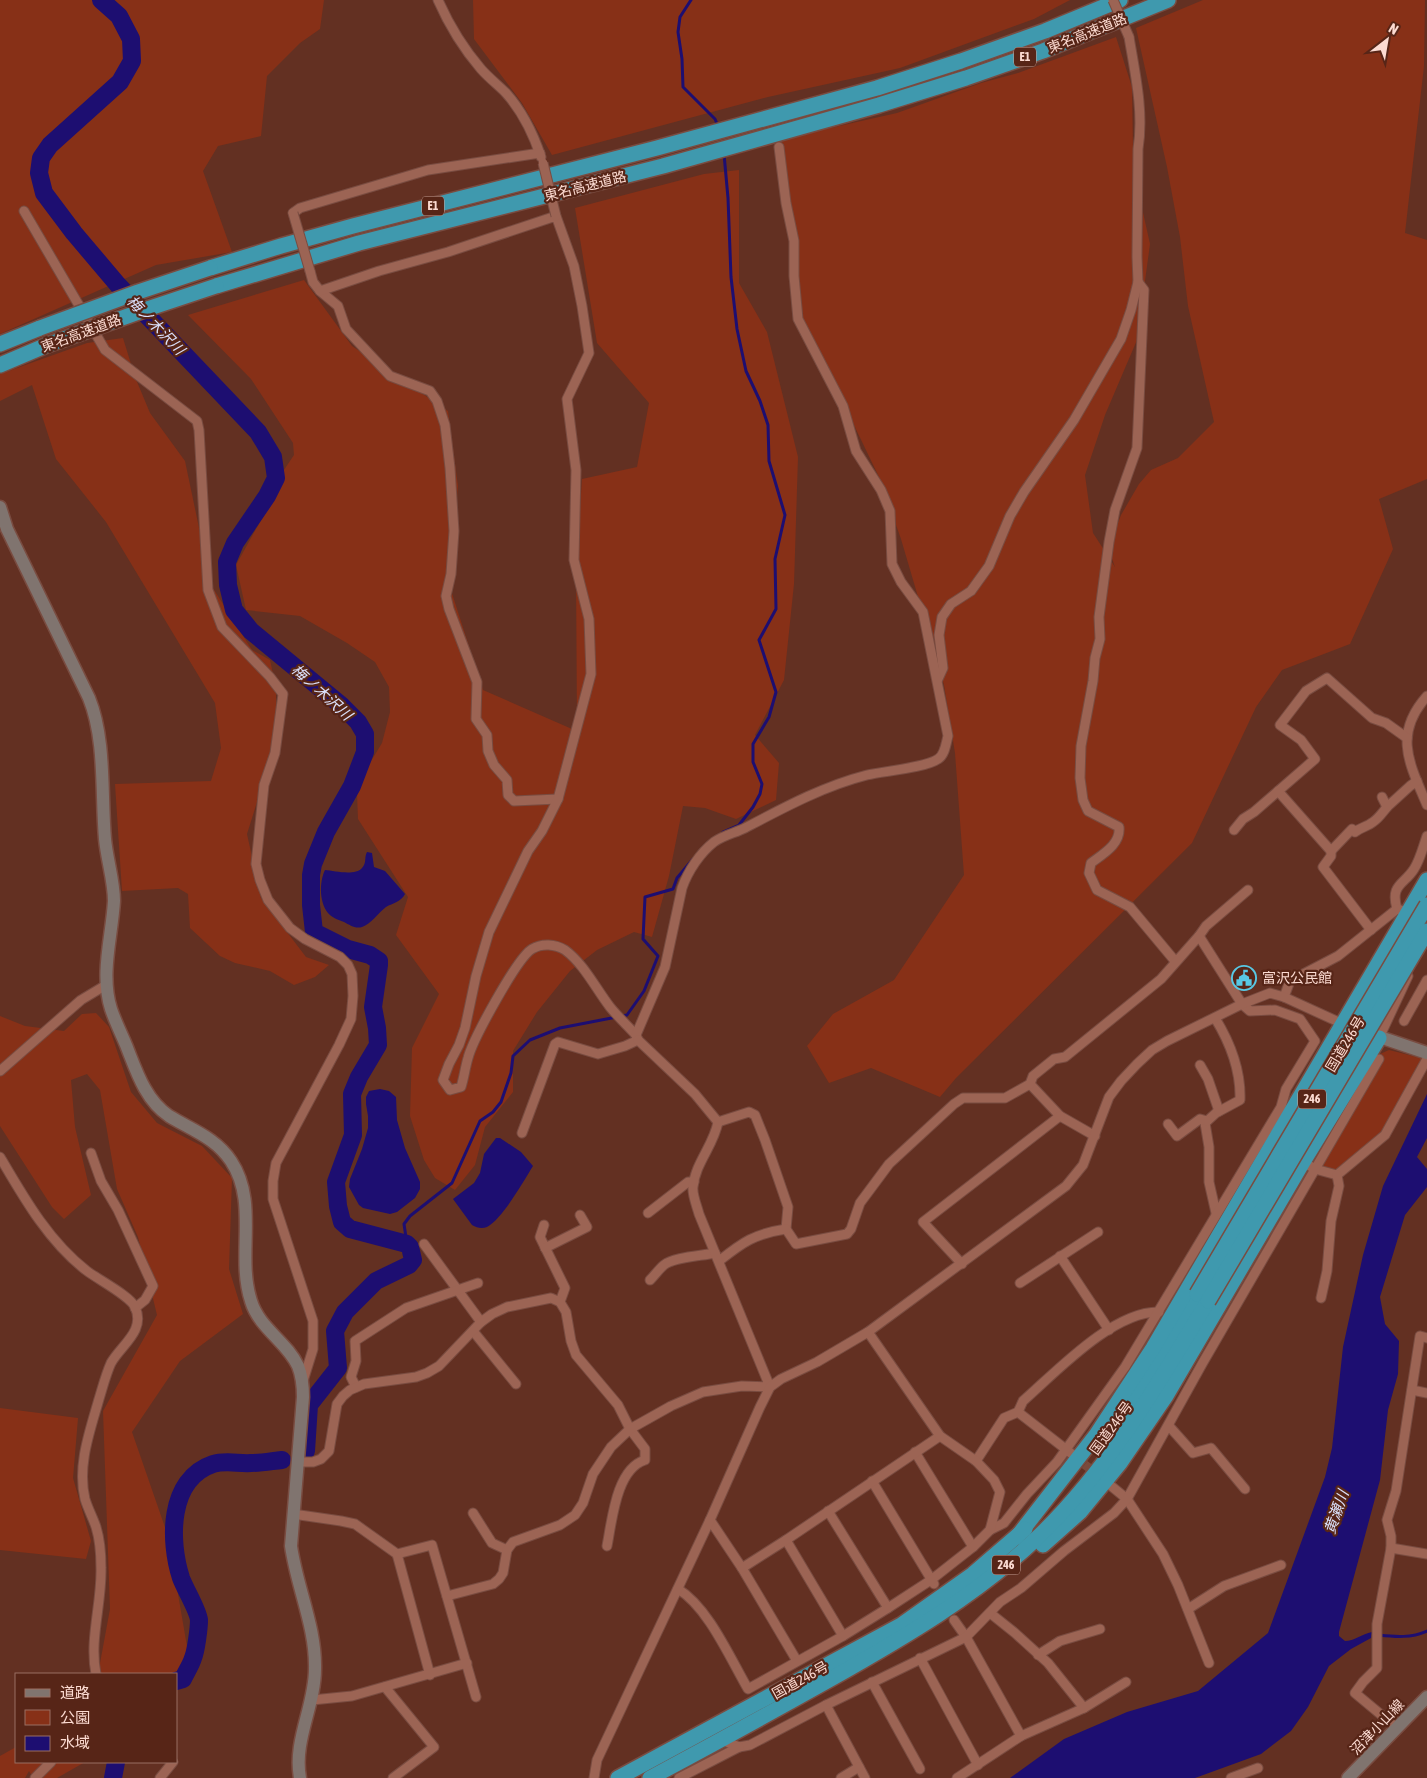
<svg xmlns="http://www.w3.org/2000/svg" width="1427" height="1778" font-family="'Asap Condensed','Noto Sans JP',sans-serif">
<rect width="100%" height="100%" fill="#633022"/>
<g fill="#873017">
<polygon points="0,0 324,0 320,29 300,43 267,76 261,136 218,146 203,171 232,252 156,265 0,334"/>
<polygon points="473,0 1070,0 1034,19 900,68 768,97 552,155 522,103 474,39"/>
<polygon points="1203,0 1425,0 1424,66 1405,233 1427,240 1427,479 1379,499 1393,549 1350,644 1282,670 1256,707 1192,843 956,1078 940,1097 871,1068 829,1083 807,1046 833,1014 894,980 964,875 955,753 944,685 901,539 879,477 797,307 781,139 897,113 981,83 1018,73 1116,37 1132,87 1133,151 1142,208 1150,244 1137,340 1105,415 1085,475 1093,533 1115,567 1108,548 1121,515 1139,484 1151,470 1178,458 1214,422 1188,306 1180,237 1167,167 1136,28"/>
<polygon points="739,170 739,283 767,332 798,457 794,584 784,680 755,735 779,763 776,800 736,819 705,808 683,806 669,876 652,937 634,932 597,950 570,971 537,1012 513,1051 513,1092 485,1127 475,1165 455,1190 435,1178 424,1160 410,1116 412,1048 439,994 396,935 408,897 358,819 357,794 365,771 382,743 390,712 389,687 375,662 347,643 300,616 246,610 236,565 270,504 280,476 294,455 293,443 251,379 188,315 304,280 352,346 448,411 458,486 449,584 483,690 572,729 551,811 577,728 576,567 582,479 637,467 649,403 597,343 575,208 704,174"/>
<polygon points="123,338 135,377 150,413 185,461 211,585 252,650 270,660 276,688 276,741 247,834 261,898 306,957 329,965 315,977 294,985 270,971 235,963 220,956 190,928 188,894 178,888 122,891 115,784 211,781 221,748 215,703 106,522 56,459 32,385 0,401 0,374 87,343"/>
<polygon points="96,1013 109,1027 131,1092 157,1123 202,1146 232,1178 229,1269 243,1314 180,1361 132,1432 168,1536 189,1658 176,1674 98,1674 110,1609 103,1411 157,1315 138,1237 117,1189 100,1090 87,1074 71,1080 75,1127 91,1195 64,1219 52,1207 0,1126 0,1016 25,1026 64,1031 82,1014"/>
<polygon points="1389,1050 1421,1058 1421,1066 1387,1129 1338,1174 1315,1165 1380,1054"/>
<polygon points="0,1408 78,1418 73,1478 91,1541 86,1559 0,1550"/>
<polygon points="16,1747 16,1762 85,1762 57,1778 33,1778 29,1771 25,1778 0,1778 0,1756"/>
</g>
<g fill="#1d0e71">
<path d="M367 852 372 853 374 867 385 871 405 894C401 902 393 903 386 907 378 913 371 924 362 927 355 929 350 925 344 922 339 920 333 918 330 915 319 905 319 882 325 870 335 871 355 876 362 868 367 863 364 857 367 852Z"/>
<polygon points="380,1089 389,1091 396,1097 397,1120 405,1148 420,1182 420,1189 415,1198 397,1212 390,1214 363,1208 359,1205 349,1187 350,1179 362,1149 368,1128 368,1116 366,1104 366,1097 369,1091"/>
<path d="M1427 1094V1138L1417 1157 1427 1169V1187L1405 1215 1380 1297 1385 1324 1399 1341 1398 1374 1388 1410 1380 1480 1339 1632V1636L1345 1641C1354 1641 1362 1634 1372 1632L1371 1638 1351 1649 1329 1666 1308 1707 1291 1731 1261 1754 1195 1778H1010L1064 1739 1127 1712 1198 1691 1268 1633 1325 1477 1332 1448 1343 1347 1363 1255 1383 1186Z"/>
<path d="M496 1138H500L521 1152 533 1166C523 1182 503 1218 487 1227 482 1229 477 1228 472 1225L453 1199 474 1183 480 1173 484 1154Z"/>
</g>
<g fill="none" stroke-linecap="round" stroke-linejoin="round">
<g stroke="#1d0e71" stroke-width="3">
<polyline points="691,0 680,17 678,32 682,59 683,87 715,119 718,126"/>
<polyline points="723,832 739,825 753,807 760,794 762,784 753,762 753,744 769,717 776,692 759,640 776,609 775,559 785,515 769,461 768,425 760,401 746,371 737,329 731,277 728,198 724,154"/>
<polyline points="407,1244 404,1224 410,1216 452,1183 480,1121 493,1112 501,1102 511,1073 513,1056 530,1040 560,1028 627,1015 644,991 658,956 643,939 645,897 673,889 677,878 693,859"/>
<path d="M1379 1635C1396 1637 1411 1638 1427 1631"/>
</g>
<g stroke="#1d0e71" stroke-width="18">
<polyline points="101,0 119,16 131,39 132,61 120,82 50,145 41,158 39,173 44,193 74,233 118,285 258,432 273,457 276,478 267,496 235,543 227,562 228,585 234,610 251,631 342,706 358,722 365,734 365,752 352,786 326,832 313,864 311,875 311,905 314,932 348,949 370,955 379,961 379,965 373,1007 377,1028 378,1045 359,1077 352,1094 353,1135 336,1182 338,1206 342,1222 350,1229 407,1244 410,1247 413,1260 409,1265 376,1281 345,1312 335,1331 338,1368 309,1405 306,1451"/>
<path d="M176 1681 183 1679C186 1672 191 1665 193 1658 196 1651 199 1628 199 1620 198 1610 185 1589 181 1578 169 1541 168 1479 213 1464 226 1460 239 1464 251 1463 262 1463 272 1461 282 1460"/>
<polyline points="113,1778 116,1762"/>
</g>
<polyline stroke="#7a4a3c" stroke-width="9" stroke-dasharray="9 4.5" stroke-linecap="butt" points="1074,1456 1099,1476"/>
<defs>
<g id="street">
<path d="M438 0C449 25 463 48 481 69 489 78 498 85 506 93 523 112 533 133 541 157"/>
<polyline points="24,211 105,350 197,421 199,430 208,590 222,627 270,677 283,694 275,753 264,785 256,864 260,880 268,900 290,928 305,939 340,957 348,965 352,974 353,996 351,1019 339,1045 276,1163 273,1181 273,1199 313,1321 313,1349 303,1381"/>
<polyline points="293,213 300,208 428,170 540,153"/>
<polyline points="310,271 313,282 320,291 338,306 346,329 390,376 430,391 437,401 445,425 450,468 454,531 451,574 446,596 449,609 477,682 476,719 487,735 488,751 494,765 507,780 508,795 514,801 558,799"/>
<path d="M1138 282 1144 290 1137 448 1115 510 1109 542 1099 617 1100 639 1095 658 1093 681 1081 746 1080 778 1083 800 1088 811 1119 827C1121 844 1103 854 1091 863L1089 873 1097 890 1130 907 1175 961"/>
<path d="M320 291 379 271 448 252 556 216 574 266 582 306 589 353 567 399 576 470 574 560 589 619 591 674 558 799 542 831 528 851 489 932 476 976 465 1028 459 1045 449 1064 443 1080 450 1090 461 1087C464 1078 465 1068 468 1058 473 1039 517 958 532 949 542 943 555 944 565 950 584 964 596 989 610 1007 618 1017 628 1026 636 1035"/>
<path d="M938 679 943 668 939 635 942 617 951 604 971 591 989 566 1010 516 1024 492 1074 420 1121 339 1131 310 1138 282 1137 257 1138 149C1144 112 1135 73 1129 37"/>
<path d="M1427 696C1393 734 1409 763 1427 805"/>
<polyline points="1278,791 1331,851 1331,856 1323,867 1371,930"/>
<polyline points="1387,807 1410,786 1417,781"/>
<polyline points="1234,830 1243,819 1254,812 1315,759 1301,740 1280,725 1306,691 1327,678 1372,718 1386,723 1407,738"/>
<path d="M1331 851 1352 829 1355 832C1361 827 1367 827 1373 822 1379 818 1382 813 1387 807L1382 797"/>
<path d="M1401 910 1397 909C1390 884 1404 885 1414 869 1420 860 1423 847 1427 836"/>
<polyline points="1284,997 1290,981 1338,956 1397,909"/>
<path d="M1215 1018C1231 1044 1241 1070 1240 1100L1216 1113 1205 1123 1209 1147V1182L1216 1213"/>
<polyline points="1404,1021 1427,980"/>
<polyline points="1379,1038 1408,976"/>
<polyline points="1200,1065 1208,1079 1219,1111"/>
<polyline points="0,1071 81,1000 106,985"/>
<polyline points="1030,1084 1060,1116 1095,1136"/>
<polyline points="718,1122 749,1112 755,1115 765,1140 788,1207 786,1229 796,1244 847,1234 851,1229 860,1203 889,1164 954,1104 963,1098 1005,1098 1030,1084 1033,1076 1054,1059 1065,1057 1161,979 1199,936 1206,926 1248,890"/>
<polyline points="1168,1124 1177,1136 1200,1119 1207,1121"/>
<path d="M522 1133 555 1044 558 1042 598 1054 625 1046 638 1040 636 1035 665 967 682 888C688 871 700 853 714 842 724 835 735 833 745 828 785 807 824 786 867 775 884 771 925 768 938 759 945 755 946 743 948 736L923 612 901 582 892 564 890 511 881 490 856 451 843 406 798 319 794 276V241L786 203 779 147"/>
<polyline points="91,1153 101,1181 118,1210 153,1286 145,1300 135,1308"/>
<path d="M0 1157C24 1198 49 1242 87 1271 99 1280 130 1296 135 1307 146 1331 121 1345 111 1363 106 1374 103 1386 99 1399 90 1431 77 1465 85 1499 88 1509 93 1518 96 1527 100 1540 101 1555 101 1568 102 1603 89 1640 96 1674"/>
<polyline points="1303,1162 1315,1169 1337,1175 1385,1135 1427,1059"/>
<polyline points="648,1213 688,1182 694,1182"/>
<polyline points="544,1225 540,1237 565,1288 560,1302"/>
<polyline points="424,1244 481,1322"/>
<polyline points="545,1248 587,1227 580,1215"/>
<polyline points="1060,1256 1109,1330"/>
<path d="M719 1261C743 1242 754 1234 786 1229"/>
<polyline points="962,1264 923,1222 1060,1116"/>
<path d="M650 1280C655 1275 659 1269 664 1265 674 1257 701 1256 715 1253"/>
<polyline points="1020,1283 1098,1232"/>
<polyline points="1321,1298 1327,1271 1331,1221 1339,1186 1337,1175"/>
<polyline points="473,1331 516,1384"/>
<polyline points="356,1387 351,1377 356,1361 355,1341 406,1308 478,1283"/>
<polyline points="1412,1390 1427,1393"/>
<path d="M1018 1412 1023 1401C1056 1372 1113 1311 1159 1312"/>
<polyline points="1169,1426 1193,1453 1211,1448 1245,1489"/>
<polyline points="915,1452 973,1547"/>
<polyline points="976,1461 1004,1418 1018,1412 1072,1454"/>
<path d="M299 1462H313L321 1459 329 1451 337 1404 343 1396 350 1390 364 1384 416 1377 427 1373 439 1366 481 1322 492 1314 507 1307 551 1298 560 1302 566 1312 571 1341 576 1355 618 1405 630 1429 645 1449V1460C616 1469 612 1521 607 1546"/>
<polyline points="872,1481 934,1584"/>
<polyline points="1110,1485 1127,1499 1163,1554 1178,1585 1209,1663"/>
<polyline points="828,1511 888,1608"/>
<polyline points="473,1513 492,1543 507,1550"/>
<polyline points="293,1514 341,1521 355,1524 397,1554 432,1545 476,1697"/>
<polyline points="710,1520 742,1568 797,1661"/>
<polyline points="990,1530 1004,1523 1027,1494 1057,1462 1125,1367 1281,1107 1286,1089 1315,1041 1300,1019 1275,1010 1250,1011 1242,1004 1199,936"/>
<polyline points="786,1540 843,1636"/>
<polyline points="1391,1548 1427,1554"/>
<polyline points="397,1554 430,1675"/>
<polyline points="742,1568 786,1540 940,1436"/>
<path d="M678 1589C708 1607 730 1658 748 1689L843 1636 888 1608 931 1580 973 1547 990 1530 1000 1492 994 1480 976 1461 940 1436 868 1332"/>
<path d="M447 1596 493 1584 499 1579 503 1573 507 1550 513 1542 560 1525 575 1515 583 1503 593 1474 611 1447 630 1429 671 1406 703 1392 742 1386 770 1387 699 1214C697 1206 692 1195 693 1187 695 1163 714 1145 718 1122L695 1094 638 1040"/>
<polyline points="1188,1609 1224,1586 1281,1565"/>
<polyline points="990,1613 1015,1633 1048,1663 1084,1708"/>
<polyline points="954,1620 966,1637 1021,1736"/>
<polyline points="1038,1655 1060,1641 1100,1629"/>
<polyline points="920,1658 978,1765"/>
<polyline points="872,1682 920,1769"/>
<polyline points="385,1687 434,1747 393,1778"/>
<polyline points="312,1700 352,1696 467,1663"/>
<polyline points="826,1705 865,1778"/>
<polyline points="1397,1728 1355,1693 1363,1682 1377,1668 1377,1624 1391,1548 1391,1536 1387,1520 1396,1491 1420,1336 1427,1338"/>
<polyline points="722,1740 739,1747 750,1745 826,1705 966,1637 1000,1602 1021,1588 1064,1551 1114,1513 1127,1499 1202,1364 1379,1059"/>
<polyline points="35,1778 51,1762"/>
<polyline points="160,1778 173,1762"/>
<polyline points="594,1778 597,1760 710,1520 760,1407 770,1387 781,1379 817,1362 868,1332 1066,1186 1083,1165 1109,1097 1121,1081 1137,1064 1152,1050 1167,1041 1242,1004 1270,993 1284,997 1343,1024"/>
<polyline points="679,1778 739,1747"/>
<polyline points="841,1778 859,1767"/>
<polyline points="957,1778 1021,1736 1084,1708 1126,1682"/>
<polyline points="1231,1778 1258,1768"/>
</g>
<g id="secondary">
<path d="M0 507 7 529 89 698C106 740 101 794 105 839 107 860 114 881 114 901 112 936 100 974 111 1009 115 1021 121 1033 126 1045 136 1070 145 1100 169 1116 192 1130 216 1138 231 1161 259 1203 236 1255 251 1301 259 1328 287 1342 298 1366 302 1376 303 1386 303 1397L291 1546C297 1588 316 1627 315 1669 315 1706 293 1741 300 1778"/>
<polyline points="1371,1034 1427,1053"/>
<polyline points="1348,1778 1427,1697"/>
</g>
<g id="highway">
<polyline points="210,268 281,246 353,226 657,148 877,88 961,61 1045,31 1120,0"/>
<polyline points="216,286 359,243 663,166 879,105 966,78 1043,51 1168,0"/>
<polyline points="0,344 40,328"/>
<polyline points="0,365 47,345"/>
<polyline points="1119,1419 1144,1383 1197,1294"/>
<polyline points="1017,1537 1096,1435 1153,1348 1427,880"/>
<polyline points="1043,1545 1080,1512 1120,1463 1166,1396 1303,1162 1379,1038"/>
<polyline points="618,1778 901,1625 973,1574 1025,1529"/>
<path d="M650 1778C710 1746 770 1713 829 1680 903 1638 976 1596 1038 1537 1109 1469 1158 1384 1208 1301"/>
</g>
</defs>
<use href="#street" stroke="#794c41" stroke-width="11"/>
<use href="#secondary" stroke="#794c41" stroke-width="15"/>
<use href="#highway" stroke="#794c41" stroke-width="18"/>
<use href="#street" stroke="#9c6454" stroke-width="9"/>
<use href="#secondary" stroke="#80746f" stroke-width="12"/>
<use href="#highway" stroke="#3f99ae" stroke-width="15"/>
<defs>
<g id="street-bridge">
<polyline points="1113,0 1129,37"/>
<polyline points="543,163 556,216"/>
<polyline points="293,213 310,271"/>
</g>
<g id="highway-bridge">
<polyline points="40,328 138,292 210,268"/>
<polyline points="47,345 150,308 216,286"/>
<polyline points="1197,1294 1427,905"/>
<polyline points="1208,1301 1427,931"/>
</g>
</defs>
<use href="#street-bridge" stroke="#794c41" stroke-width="11" stroke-linecap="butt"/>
<use href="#highway-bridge" stroke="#794c41" stroke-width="18" stroke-linecap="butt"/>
<use href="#street-bridge" stroke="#9c6454" stroke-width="9"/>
<use href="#highway-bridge" stroke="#3f99ae" stroke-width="15"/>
</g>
<defs>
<symbol id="civic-ring" viewBox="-11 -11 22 22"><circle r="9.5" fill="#572517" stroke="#58c8e4" stroke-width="1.5"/><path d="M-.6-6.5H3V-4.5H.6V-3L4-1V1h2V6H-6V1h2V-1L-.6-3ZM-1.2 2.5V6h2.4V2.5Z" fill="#58c8e4"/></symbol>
</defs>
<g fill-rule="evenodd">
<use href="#civic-ring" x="1230" y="964" width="28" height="28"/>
</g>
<g text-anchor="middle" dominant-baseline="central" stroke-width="4.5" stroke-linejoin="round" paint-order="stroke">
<g fill="#572517" stroke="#caa49a" stroke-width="1">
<rect x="1014" y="47.5" width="22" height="19" rx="4"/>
<rect x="422" y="196.5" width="22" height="19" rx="4"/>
<rect x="1298" y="1089.5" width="28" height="19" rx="4"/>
<rect x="992" y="1555.5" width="28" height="19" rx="4"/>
</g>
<g font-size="12" font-weight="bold" fill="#fcdbd2">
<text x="1025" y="57">E1</text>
<text x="433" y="206">E1</text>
<text x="1312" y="1099">246</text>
<text x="1006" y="1565">246</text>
</g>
<g font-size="14" fill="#fcdbd2" stroke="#572517">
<text transform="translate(1087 33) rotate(-22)">東名高速道路</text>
<text transform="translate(585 186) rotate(-14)">東名高速道路</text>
<text transform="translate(81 333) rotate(-20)">東名高速道路</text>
<text transform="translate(1345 1044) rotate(-59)">国道246号</text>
<text transform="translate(1111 1428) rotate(-54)">国道246号</text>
<text transform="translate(800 1680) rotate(-29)">国道246号</text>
<text transform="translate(1377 1727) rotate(-46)">沼津小山線</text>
</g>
<g font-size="14" fill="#fcdbd2" stroke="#572517" text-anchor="start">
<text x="1262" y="978">富沢公民館</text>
</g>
<g font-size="15" font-style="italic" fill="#dbe1fc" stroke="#572517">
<text transform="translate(156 325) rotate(46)">梅ノ木沢川</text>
<text transform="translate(322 692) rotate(42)">梅ノ木沢川</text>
<text transform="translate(1336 1512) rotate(-71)">黄瀬川</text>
</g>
</g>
<rect x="15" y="1673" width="162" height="90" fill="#572517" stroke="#996e62"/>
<rect x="25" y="1689" width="25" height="8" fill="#80746f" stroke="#996e62"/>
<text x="60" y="1698" font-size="15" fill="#fcdbd2">道路</text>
<rect x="25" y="1710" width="25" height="15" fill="#873017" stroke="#996e62"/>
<text x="60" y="1723" font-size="15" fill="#fcdbd2">公園</text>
<rect x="25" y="1736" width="25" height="15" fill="#1d0e71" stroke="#996e62"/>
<text x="60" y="1748" font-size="15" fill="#fcdbd2">水域</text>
<g transform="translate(1387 40) rotate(31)" stroke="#572517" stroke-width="4" paint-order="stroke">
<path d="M0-4L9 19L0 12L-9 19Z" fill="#fcdbd2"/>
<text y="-8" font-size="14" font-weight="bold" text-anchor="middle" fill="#fcdbd2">N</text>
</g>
</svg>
